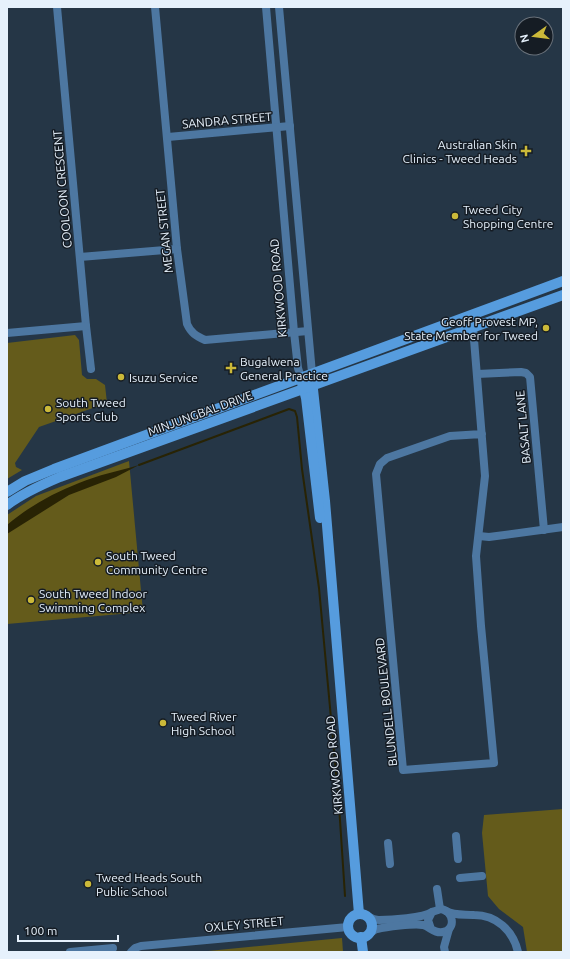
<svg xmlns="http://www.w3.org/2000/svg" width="570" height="959" font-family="Ubuntu,sans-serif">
<rect width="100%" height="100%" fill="#253646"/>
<g fill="#645b1b">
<polygon points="75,335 79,340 82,375 87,379 96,379 105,385 107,403 39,427 15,463 16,467 22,470 7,479 7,343"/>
<polygon points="129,461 143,612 7,624 7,515 36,496"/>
<polygon points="563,809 563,952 527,952 523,927 499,909 488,896 482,833 484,815"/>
<polygon points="342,938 343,952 198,952"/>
</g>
<path fill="#282304" d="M139 465 116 477 69 495 7 534V525C28 507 53 493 79 483 98 475 119 471 139 465Z"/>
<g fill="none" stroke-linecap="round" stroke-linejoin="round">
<polyline stroke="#282304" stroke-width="2" points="139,465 289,409 295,411 297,417 302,469 319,588 339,805 345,896"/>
<g stroke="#4d77a1" stroke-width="8">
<polyline points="57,7 86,326 91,369"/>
<path d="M155 7 177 249 187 324C191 333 196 336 205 340L308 331"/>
<polyline points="266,7 294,332 298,368 301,378"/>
<polyline points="279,7 312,373"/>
<polyline points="168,137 290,126"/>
<polyline points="80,257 177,249"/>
<polyline points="473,327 485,476 476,556 481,626 494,763 403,770 376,474 380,464 387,458 450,436 482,434"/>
<polyline points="7,333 86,326"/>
<polyline points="477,374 521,372 526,373 530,377 544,530"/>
<polyline points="479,536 489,537 563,527"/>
<polyline points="456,836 458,859"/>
<polyline points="388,843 390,864"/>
<polyline points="460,878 482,876"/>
<polyline points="437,889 440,909"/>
<path d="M446 911C454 916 465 914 474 915 496 915 513 930 518 952"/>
<path d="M367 916C371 918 375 920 379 920 390 920 424 918 432 912"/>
<path d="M369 933C372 932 374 930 377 929 385 927 415 923 423 925 430 927 435 934 443 932 457 929 453 911 441 909L432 912 428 920 431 929"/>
<polyline points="70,952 113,948"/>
<polyline points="131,952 135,948 141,946 348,927"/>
<polyline points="445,952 444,947 449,929"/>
</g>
<g stroke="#569cde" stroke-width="10">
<polyline points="312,380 325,501 359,914"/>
<polyline points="302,383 306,398 320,518"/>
<polyline points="7,492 25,481 54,469 563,281"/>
<path d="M7 505C23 493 41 485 60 477L563 295"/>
<circle cx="360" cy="926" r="12"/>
<polyline points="361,937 363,952"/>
</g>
</g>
<g fill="#cbb939" stroke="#151c24" stroke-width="1.5">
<path d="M524 145h4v4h4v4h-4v4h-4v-4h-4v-4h4z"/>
<circle cx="455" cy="216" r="4"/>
<circle cx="546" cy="328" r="4"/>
<path d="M229 362h4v4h4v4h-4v4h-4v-4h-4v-4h4z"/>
<circle cx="121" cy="377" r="4"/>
<circle cx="48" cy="409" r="4"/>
<circle cx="98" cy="562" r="4"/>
<circle cx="31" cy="600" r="4"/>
<circle cx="163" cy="723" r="4"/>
<circle cx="88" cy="884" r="4"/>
</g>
<g text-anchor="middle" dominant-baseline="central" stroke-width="3" stroke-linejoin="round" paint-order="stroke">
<g font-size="12" fill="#e6f1fc" stroke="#151c24">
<text transform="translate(227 120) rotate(-5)">SANDRA STREET</text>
<text transform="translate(62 189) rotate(-95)">COOLOON CRESCENT</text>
<text transform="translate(164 231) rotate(-96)">MEGAN STREET</text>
<text transform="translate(278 288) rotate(-95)">KIRKWOOD ROAD</text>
<text transform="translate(200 413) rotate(-20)">MINJUNGBAL DRIVE</text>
<text transform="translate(523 427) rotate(-95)">BASALT LANE</text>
<text transform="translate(386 702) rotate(-96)">BLUNDELL BOULEVARD</text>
<text transform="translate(334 765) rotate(-95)">KIRKWOOD ROAD</text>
<text transform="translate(244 924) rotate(-5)">OXLEY STREET</text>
</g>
<g font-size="12" fill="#e6f1fc" stroke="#151c24" text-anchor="start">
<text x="517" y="144" text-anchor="end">Australian Skin<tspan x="517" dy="14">Clinics - Tweed Heads</tspan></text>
<text x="463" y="209">Tweed City<tspan x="463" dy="14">Shopping Centre</tspan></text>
<text x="538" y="321" text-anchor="end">Geoff Provest MP,<tspan x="538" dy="14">State Member for Tweed</tspan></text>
<text x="240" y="361">Bugalwena<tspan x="240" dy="14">General Practice</tspan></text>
<text x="129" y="377">Isuzu Service</text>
<text x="56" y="402">South Tweed<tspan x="56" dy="14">Sports Club</tspan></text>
<text x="106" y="555">South Tweed<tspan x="106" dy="14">Community Centre</tspan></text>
<text x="39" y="593">South Tweed Indoor<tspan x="39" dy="14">Swimming Complex</tspan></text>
<text x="171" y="716">Tweed River<tspan x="171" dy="14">High School</tspan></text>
<text x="96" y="877">Tweed Heads South<tspan x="96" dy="14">Public School</tspan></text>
</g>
</g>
<rect width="570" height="959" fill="none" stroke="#e6f1fc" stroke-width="16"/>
<g transform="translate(534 36) rotate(256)"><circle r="19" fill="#151c24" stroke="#69717a"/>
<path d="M0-3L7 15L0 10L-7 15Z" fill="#cbb939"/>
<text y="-6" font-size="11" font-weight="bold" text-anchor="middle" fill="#e6f1fc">N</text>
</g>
<path d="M18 935v6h100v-6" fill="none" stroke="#e6f1fc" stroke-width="2"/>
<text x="24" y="935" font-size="12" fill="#e6f1fc" stroke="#151c24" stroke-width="3" paint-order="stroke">100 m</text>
</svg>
